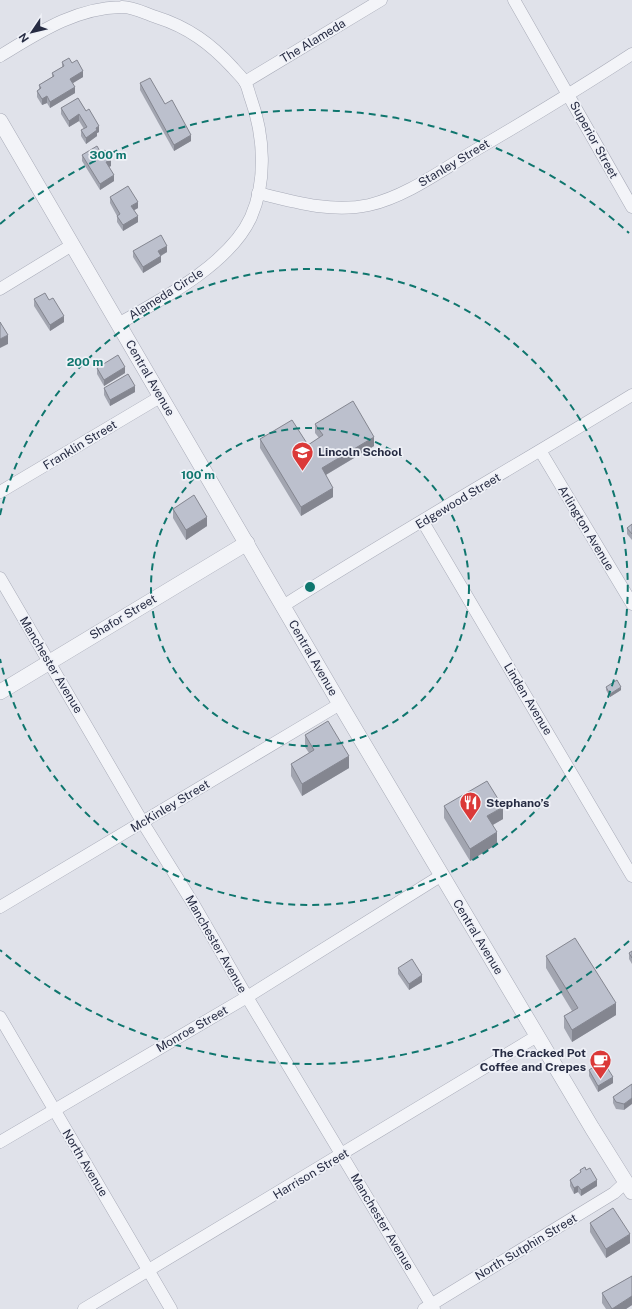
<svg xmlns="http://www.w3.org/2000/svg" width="632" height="1309" font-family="'Public Sans',sans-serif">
<rect width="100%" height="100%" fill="#e0e2ea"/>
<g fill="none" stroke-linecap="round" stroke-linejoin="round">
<defs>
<g id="minor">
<polyline points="514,0 632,207"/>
<path d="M0 56C38 33 75 8 121 7 132 6 146 14 156 17 188 27 211 44 233 68 237 73 242 77 245 82 248 87 249 94 251 99 264 135 267 181 251 217 230 264 161 300 118 324"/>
<polyline points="245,82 381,0"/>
<path d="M258 193C294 202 332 213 369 205 407 196 440 171 474 151 527 120 580 88 632 54"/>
<polyline points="0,289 72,245"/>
<polyline points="541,452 632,604"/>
<polyline points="0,492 160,397"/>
<polyline points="423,522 632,876"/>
<polyline points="0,578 143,823 194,905 247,997 434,1309"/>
<path d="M283 606C398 533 516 466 632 395"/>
<polyline points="0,907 340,704"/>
<polyline points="0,1017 171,1309"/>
<polyline points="0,1142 247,997 442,875"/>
<polyline points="84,1309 537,1036"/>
<polyline points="424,1309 614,1193 626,1182"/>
</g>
<g id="tertiary">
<polyline points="0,121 340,704 592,1128 632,1192"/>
<polyline points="0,692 247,543"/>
</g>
</defs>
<use href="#minor" stroke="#a8abb8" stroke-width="13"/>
<use href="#tertiary" stroke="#a8abb8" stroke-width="16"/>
<use href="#minor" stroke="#f3f4f8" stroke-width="12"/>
<use href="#tertiary" stroke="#f3f4f8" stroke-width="15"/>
</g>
<g fill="#a2a5b0">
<polygon points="62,62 72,63 83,77 72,83 75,93 50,108 47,103 42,105 37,97 37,91 39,89 39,85 52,77 52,73 62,67"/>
<polygon points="140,83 165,104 191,141 174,151 140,90"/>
<polygon points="78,98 99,132 97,133 97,136 86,144 81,136 81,130 84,129 79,121 69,127 61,114 61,108"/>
<polygon points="101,153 111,166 109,167 114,181 100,190 82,161 82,155"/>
<polygon points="110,197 138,208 134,210 138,222 123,231 117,222 117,216 110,203"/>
<polygon points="133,251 167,252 161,256 161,262 143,273 133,257"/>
<polygon points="34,299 49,300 64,322 50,331 34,306"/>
<polygon points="97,368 125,373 104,386 97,374"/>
<polygon points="104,388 135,392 110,406 104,395"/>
<polygon points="315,424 374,446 326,475 333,497 301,516 260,448 260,439 308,445 319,438 315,433"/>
<polygon points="173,509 207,526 186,540 173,518"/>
<polygon points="632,524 632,540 627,534 627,528"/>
<polygon points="606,687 621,690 610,697 606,690"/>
<polygon points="305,735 349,768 302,796 291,776 291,764 309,753 305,747"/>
<polygon points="444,806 503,819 493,825 497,844 470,861 444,818"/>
<polygon points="632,951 632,964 629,959 629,953"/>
<polygon points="546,956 616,1015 572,1042 564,1028 564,1016 572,1011 546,968"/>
<polygon points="398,968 422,982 409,990 398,974"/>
<polygon points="589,1070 613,1083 598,1092 589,1076"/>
<polygon points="632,1084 624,1110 616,1109 613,1103 613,1097"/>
<polygon points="580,1170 586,1170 597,1186 581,1196 578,1192 574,1194 570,1186 570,1180 580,1173"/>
<polygon points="590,1223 630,1243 606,1258 590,1232"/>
<polygon points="632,1276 632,1305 626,1309 606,1309 602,1303 602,1293"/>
</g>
<g fill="#848690">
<polygon points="83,71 83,77 70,85 70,79"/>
<polygon points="75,87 75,93 50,108 50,102"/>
<polygon points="47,96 47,103 42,105 42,99"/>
<polygon points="79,114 79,121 69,127 69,121"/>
<polygon points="99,126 99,132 97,133 97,136 86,144 86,138 96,128"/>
<polygon points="191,135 191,141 174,151 174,145"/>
<polygon points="111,160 111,166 106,168 106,162"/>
<polygon points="114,175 114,181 100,190 100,184"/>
<polygon points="138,202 138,208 131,212 131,206"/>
<polygon points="138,216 138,222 123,231 123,225"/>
<polygon points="167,246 167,252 158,257 158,251"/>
<polygon points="161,256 161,262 143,273 143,267"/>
<polygon points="64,316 64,322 50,331 50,325"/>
<polygon points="8,335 8,344 0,348 0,339"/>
<polygon points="125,367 125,373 104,386 104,380"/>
<polygon points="135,386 135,392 110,406 110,400"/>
<polygon points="374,437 374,446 322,477 322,468"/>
<polygon points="333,488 333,497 301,516 301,507"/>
<polygon points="207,517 207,526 186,540 186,530"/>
<polygon points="621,687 621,690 610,697 610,694"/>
<polygon points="349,756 349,768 302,796 302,784"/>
<polygon points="503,807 503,819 487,828 487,816"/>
<polygon points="497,832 497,844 470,861 470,849"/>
<polygon points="422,975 422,982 409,990 409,984"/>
<polygon points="616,1003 616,1015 572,1042 572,1030"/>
<polygon points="613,1077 613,1083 598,1092 598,1086"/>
<polygon points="632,1098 632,1104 624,1110 624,1104"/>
<polygon points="597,1180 597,1186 581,1196 581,1190"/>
<polygon points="578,1186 578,1192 574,1194 574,1188"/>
<polygon points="630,1234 630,1243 606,1258 606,1249"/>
<polygon points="632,1296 632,1305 626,1309 612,1309"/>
</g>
<g fill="#bcc0cd" stroke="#848690">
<polygon points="69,58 72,63 77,60 83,71 70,79 75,87 50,102 47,96 42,99 37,91 41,88 39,85 54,76 52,73 64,66 62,62"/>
<polygon points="150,78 165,104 172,100 191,135 174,145 140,83"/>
<polygon points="78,98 86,111 89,109 99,126 96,128 97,130 86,138 81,130 87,127 79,114 69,121 61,108"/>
<polygon points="97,146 101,153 105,150 111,160 106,162 114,175 100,184 82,155"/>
<polygon points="128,186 138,202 131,206 138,216 123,225 117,216 120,214 110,197"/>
<polygon points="161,235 167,246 158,251 161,256 143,267 133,251"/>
<polygon points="45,293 49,300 53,298 64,316 50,325 34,299"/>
<polygon points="0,322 8,335 0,339"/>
<polygon points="118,355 125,367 104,380 97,368"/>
<polygon points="128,374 135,386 110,400 104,388"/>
<polygon points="353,401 374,437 322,468 333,488 301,507 260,439 292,420 308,445 323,435 315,424"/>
<polygon points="194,495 207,517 186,530 173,509"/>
<polygon points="632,524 632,534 627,528"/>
<polygon points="617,680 621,687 610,694 606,687"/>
<polygon points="328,721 349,756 302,784 291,764 314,750 305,735"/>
<polygon points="487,781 503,807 487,816 497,832 470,849 444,806"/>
<polygon points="575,938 616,1003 572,1030 564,1016 578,1008 546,956"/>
<polygon points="632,951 632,958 629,953"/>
<polygon points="412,959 422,975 409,984 398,968"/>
<polygon points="603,1061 613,1077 598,1086 589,1070"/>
<polygon points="632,1084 632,1098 624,1104 616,1102 613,1097"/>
<polygon points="585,1167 586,1170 590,1168 597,1180 581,1190 578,1186 574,1188 570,1180 581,1172 580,1170"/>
<polygon points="613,1208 630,1234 606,1249 590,1223"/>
<polygon points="632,1276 632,1296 612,1309 602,1293"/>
</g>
<g fill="none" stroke="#0f766e" stroke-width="2" stroke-dasharray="7 5">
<circle cx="310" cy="587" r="159"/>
<path d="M0 515A318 318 0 1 1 0 659"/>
<path d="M629 941A477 477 0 0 1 0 950M0 224A477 477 0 0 1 629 233"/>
</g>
<defs>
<symbol id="school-pin" viewBox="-11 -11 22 30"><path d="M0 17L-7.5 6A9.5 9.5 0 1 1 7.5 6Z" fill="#db3938" stroke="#eff1f7"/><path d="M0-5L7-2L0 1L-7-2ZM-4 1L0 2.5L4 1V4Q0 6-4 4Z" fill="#fff"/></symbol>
<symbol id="restaurant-pin" viewBox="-11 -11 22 30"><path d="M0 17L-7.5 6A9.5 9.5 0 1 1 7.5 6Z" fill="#db3938" stroke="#eff1f7"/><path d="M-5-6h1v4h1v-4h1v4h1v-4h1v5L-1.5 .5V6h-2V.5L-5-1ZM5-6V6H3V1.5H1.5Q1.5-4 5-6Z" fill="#fff"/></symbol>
<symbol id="cafe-pin" viewBox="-11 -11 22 30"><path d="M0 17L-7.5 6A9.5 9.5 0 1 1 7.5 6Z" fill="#db3938" stroke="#eff1f7"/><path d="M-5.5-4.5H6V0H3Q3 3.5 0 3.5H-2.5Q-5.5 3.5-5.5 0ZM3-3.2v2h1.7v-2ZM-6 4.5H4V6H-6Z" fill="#fff"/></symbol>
</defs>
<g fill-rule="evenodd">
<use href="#school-pin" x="290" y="440" width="25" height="34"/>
<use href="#restaurant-pin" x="458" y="790" width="25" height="34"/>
<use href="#cafe-pin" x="588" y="1048" width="25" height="34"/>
</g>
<g text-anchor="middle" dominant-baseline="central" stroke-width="3.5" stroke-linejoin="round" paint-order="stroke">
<g font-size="12" fill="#272c43" stroke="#eff1f7">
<text transform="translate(313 41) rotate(-31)">The Alameda</text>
<text transform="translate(594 140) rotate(61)">Superior Street</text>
<text transform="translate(454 163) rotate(-31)">Stanley Street</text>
<text transform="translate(166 294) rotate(-32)">Alameda Circle</text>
<text transform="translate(150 378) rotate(60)">Central Avenue</text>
<text transform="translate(80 445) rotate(-31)">Franklin Street</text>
<text transform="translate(458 501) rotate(-31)">Edgewood Street</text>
<text transform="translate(586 528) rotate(59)">Arlington Avenue</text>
<text transform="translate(123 617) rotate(-31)">Shafor Street</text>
<text transform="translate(313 658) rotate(60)">Central Avenue</text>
<text transform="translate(51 665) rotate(59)">Manchester Avenue</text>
<text transform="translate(528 699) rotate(59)">Linden Avenue</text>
<text transform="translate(170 806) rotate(-31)">McKinley Street</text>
<text transform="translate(478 937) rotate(59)">Central Avenue</text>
<text transform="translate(216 944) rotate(60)">Manchester Avenue</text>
<text transform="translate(192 1029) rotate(-30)">Monroe Street</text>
<text transform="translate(85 1163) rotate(59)">North Avenue</text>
<text transform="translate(311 1174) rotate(-31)">Harrison Street</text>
<text transform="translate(382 1222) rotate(59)">Manchester Avenue</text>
<text transform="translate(526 1247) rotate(-31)">North Sutphin Street</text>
</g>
<g font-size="12" font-weight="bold" fill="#272c43" stroke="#eff1f7" text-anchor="start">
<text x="318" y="452">Lincoln School</text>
<text x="486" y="803">Stephano’s</text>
<text x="586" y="1053" text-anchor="end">The Cracked Pot<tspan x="586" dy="14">Coffee and Crepes</tspan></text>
</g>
</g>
<circle cx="310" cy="587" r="6" fill="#0f766e" stroke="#eff1f7" stroke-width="2"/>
<g font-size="12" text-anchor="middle" font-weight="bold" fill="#0f766e" stroke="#eff1f7" stroke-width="3.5" stroke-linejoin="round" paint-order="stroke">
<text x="108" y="159">300 m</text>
<text x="85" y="366">200 m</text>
<text x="198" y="479">100 m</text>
</g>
<g transform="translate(32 32) rotate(235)" stroke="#eff1f7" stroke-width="3" paint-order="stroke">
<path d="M0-3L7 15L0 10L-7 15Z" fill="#272c43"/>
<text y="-6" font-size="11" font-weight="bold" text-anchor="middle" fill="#272c43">N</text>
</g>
</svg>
